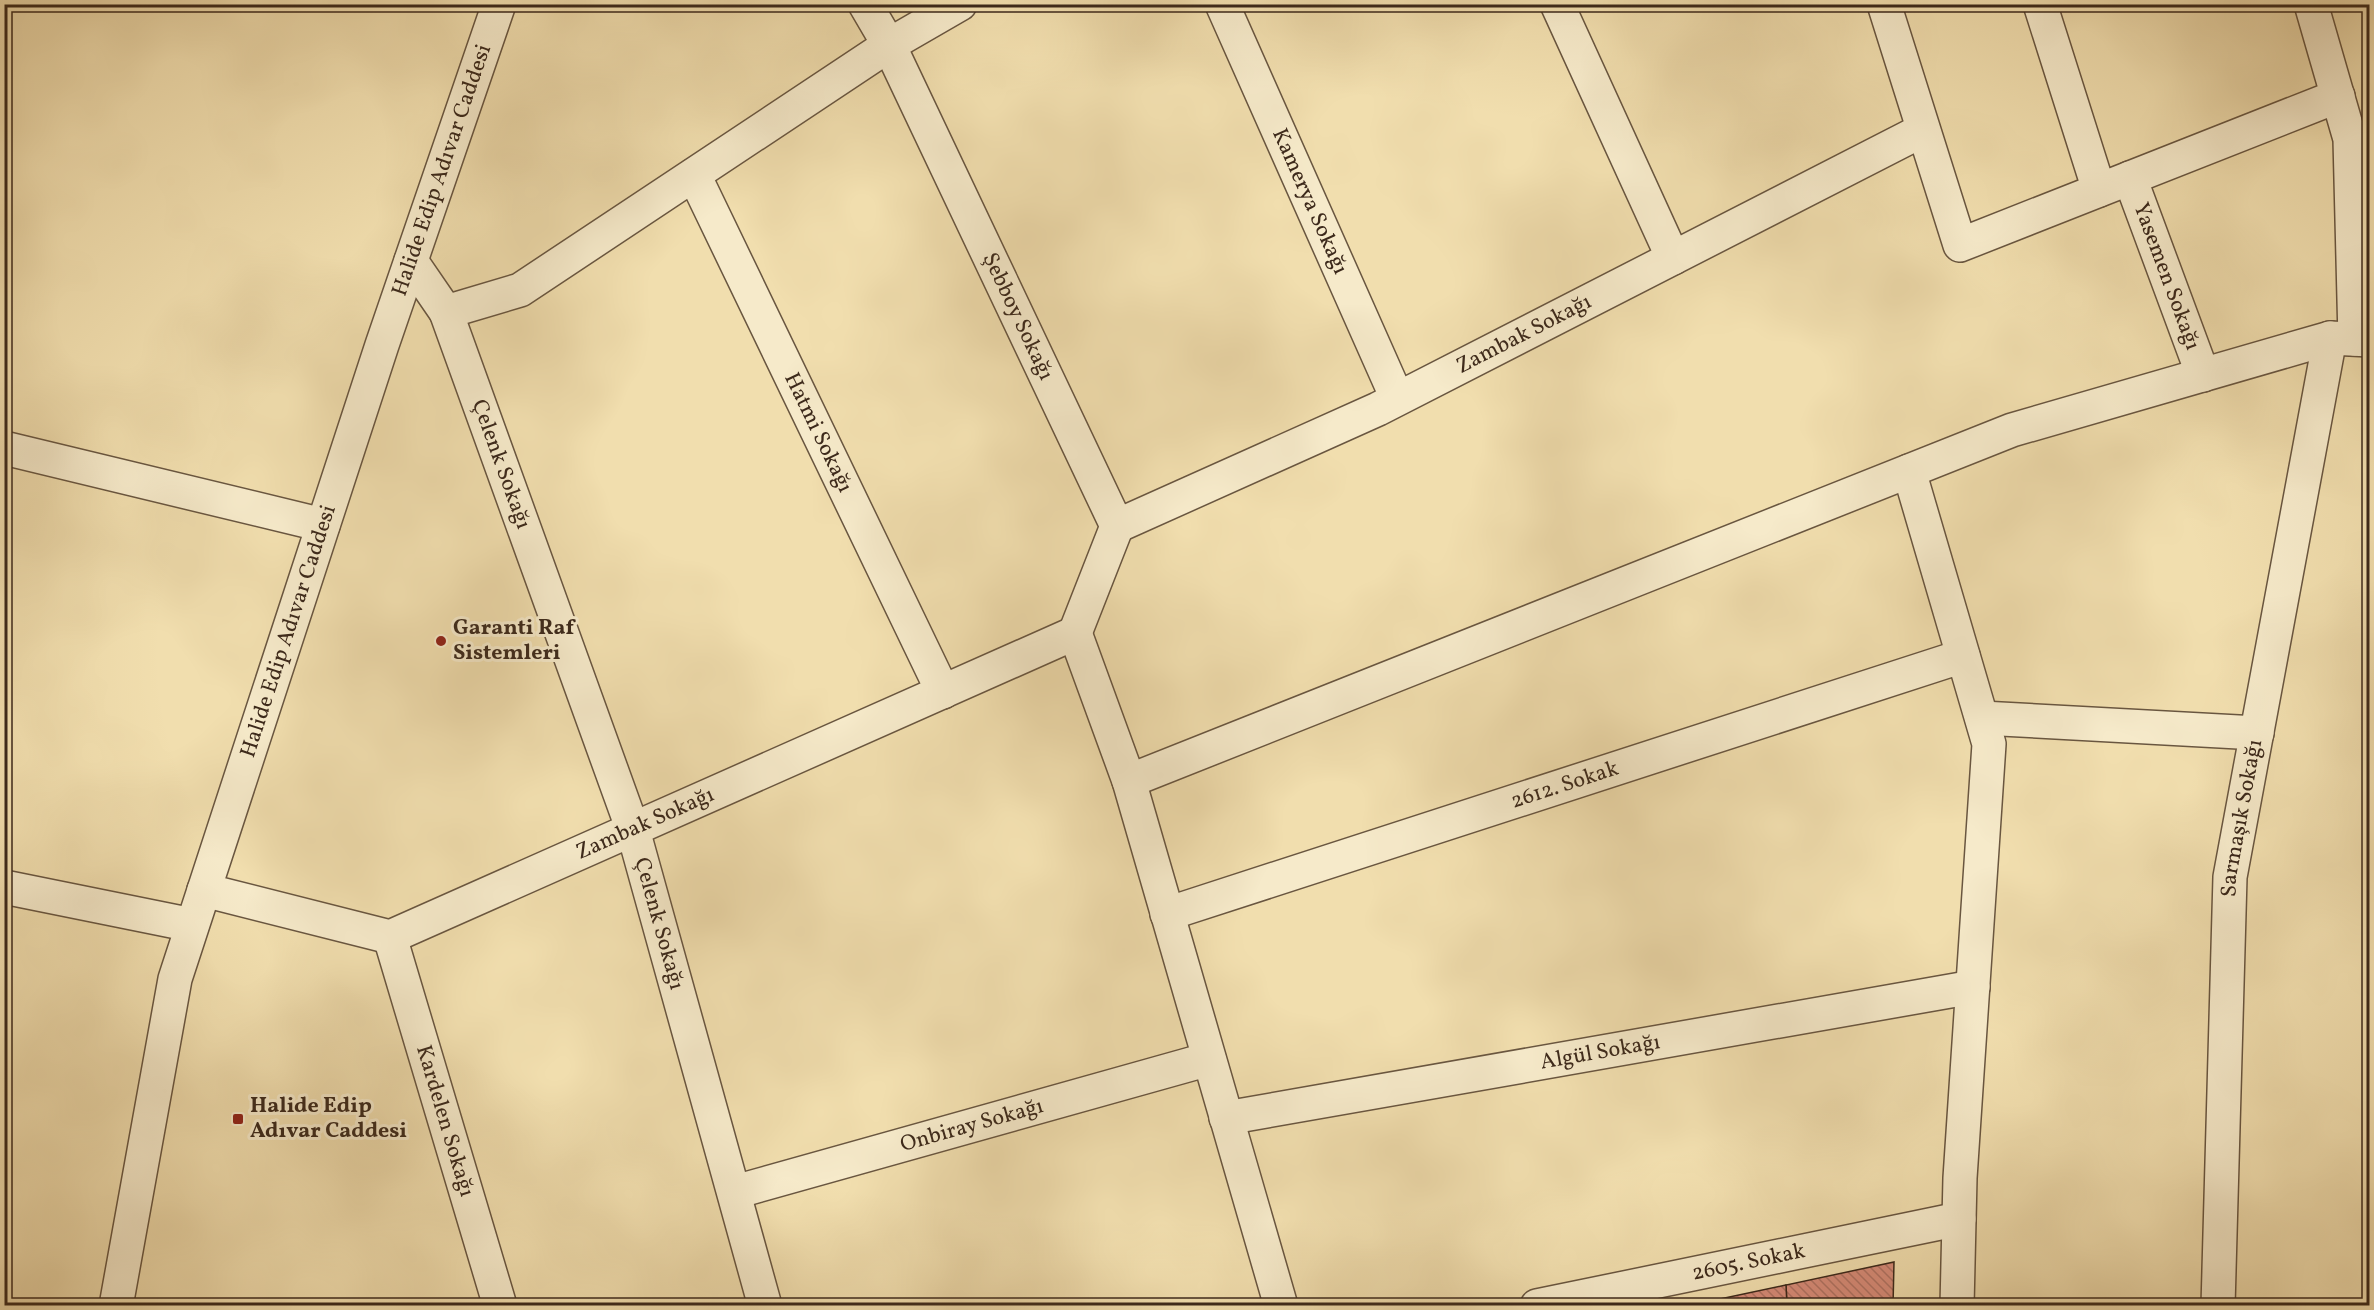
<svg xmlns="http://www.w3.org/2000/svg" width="2374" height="1310" font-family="Vollkorn,serif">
<defs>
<pattern id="building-back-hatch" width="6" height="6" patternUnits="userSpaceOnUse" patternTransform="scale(1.5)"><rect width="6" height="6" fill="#d68b78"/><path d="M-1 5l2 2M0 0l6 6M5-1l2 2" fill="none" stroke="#af7262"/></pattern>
</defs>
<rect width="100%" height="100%" fill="#f1deae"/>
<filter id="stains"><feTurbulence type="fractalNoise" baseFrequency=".00333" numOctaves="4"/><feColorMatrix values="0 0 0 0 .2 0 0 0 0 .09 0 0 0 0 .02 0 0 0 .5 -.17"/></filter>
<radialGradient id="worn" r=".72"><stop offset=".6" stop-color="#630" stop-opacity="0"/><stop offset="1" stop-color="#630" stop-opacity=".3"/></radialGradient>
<g fill="url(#building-back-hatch)" stroke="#3c291b" stroke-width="1.5">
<polygon points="1894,1262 1893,1306 1787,1306 1786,1285"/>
<polygon points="1786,1285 1787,1306 1687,1306"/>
</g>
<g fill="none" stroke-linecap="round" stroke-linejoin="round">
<defs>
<g id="minor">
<path id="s1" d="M865 4 889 45 1117 526 1075 633"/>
<path id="s2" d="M1222 4 1397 398"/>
<polyline points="1557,4 1673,258"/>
<polyline points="1884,4 1960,245 2338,96"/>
<polyline points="2040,4 2099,190"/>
<polyline points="2311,4 2350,139 2355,339"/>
<path id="s3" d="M694 175 943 692"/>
<path id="s4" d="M2130 178 2203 375"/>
<polyline points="411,261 446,312 520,290 889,45 960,4"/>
<path id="s5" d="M446 312 633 830 765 1306"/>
<polyline points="4,448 323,525"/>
<polyline points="1909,471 1989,744 1960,1178 1957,1306"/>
<path id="s6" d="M1117 526 1378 409 1923 130"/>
<polyline points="1075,633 1129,781 1281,1306"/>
<polyline points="1982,718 2257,733"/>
<polyline points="1129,781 2012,430 2330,338 2370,340"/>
<polyline points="4,887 192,925"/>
<path id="s7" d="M204 890 390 937 1075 633"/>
<path id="s8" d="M1167 914 1963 656"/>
<path id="s9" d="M390 937 500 1306"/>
<path id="s10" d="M1226 1118 1973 987"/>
<path id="s11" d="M735 1192 1209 1059"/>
<path id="s12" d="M116 1306 175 979 382 345 499 4"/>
<path id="s13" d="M1537 1306 1959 1219"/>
<path id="s14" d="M2218 1306 2230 877 2330 338"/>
</g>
</defs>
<use href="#minor" stroke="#695640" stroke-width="36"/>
<use href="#minor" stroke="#f6eaca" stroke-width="33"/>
</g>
<g fill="#8f2418" stroke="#f6eaca" stroke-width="2">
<circle cx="441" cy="641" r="6"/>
<rect x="232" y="1113" width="12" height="12" rx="3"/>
</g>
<g text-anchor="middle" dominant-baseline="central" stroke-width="6" stroke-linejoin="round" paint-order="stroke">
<g font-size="22" fill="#3c291b" stroke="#f6eaca">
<text stroke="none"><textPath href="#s12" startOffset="1184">Halide Edip Adıvar Caddesi</textPath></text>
<text stroke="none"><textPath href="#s2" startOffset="216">Kamerya Sokağı</textPath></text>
<text stroke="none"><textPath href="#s4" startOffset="105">Yasemen Sokağı</textPath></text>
<text stroke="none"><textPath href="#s1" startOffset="348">Şebboy Sokağı</textPath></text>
<text stroke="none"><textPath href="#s6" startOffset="450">Zambak Sokağı</textPath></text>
<text stroke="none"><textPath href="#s3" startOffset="286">Hatmi Sokağı</textPath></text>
<text stroke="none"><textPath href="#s5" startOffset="162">Çelenk Sokağı</textPath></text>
<text stroke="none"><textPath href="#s12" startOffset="698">Halide Edip Adıvar Caddesi</textPath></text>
<text stroke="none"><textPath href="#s8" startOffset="418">2612. Sokak</textPath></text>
<text stroke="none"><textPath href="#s14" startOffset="489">Sarmaşık Sokağı</textPath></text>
<text stroke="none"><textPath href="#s7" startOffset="471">Zambak Sokağı</textPath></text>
<text stroke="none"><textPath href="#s5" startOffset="648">Çelenk Sokağı</textPath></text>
<text stroke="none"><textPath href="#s10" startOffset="380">Algül Sokağı</textPath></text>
<text stroke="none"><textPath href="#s9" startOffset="192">Kardelen Sokağı</textPath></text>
<text stroke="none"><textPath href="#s11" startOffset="246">Onbiray Sokağı</textPath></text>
<text stroke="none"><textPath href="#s13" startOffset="216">2605. Sokak</textPath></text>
</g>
<g font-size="22" font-weight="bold" fill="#3c291b" stroke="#f6eaca" text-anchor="start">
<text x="453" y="628">Garanti Raf<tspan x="453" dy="25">Sistemleri</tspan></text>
<text x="250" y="1106">Halide Edip<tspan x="250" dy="25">Adıvar Caddesi</tspan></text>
</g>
</g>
<rect width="2374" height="1310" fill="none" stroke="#f1deae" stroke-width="24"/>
<rect x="6" y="6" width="2362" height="1298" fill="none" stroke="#3c291b" stroke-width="3"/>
<rect x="12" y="12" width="2350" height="1286" fill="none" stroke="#3c291b" stroke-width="1.5"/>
<rect width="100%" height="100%" filter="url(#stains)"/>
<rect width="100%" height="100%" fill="url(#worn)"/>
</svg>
